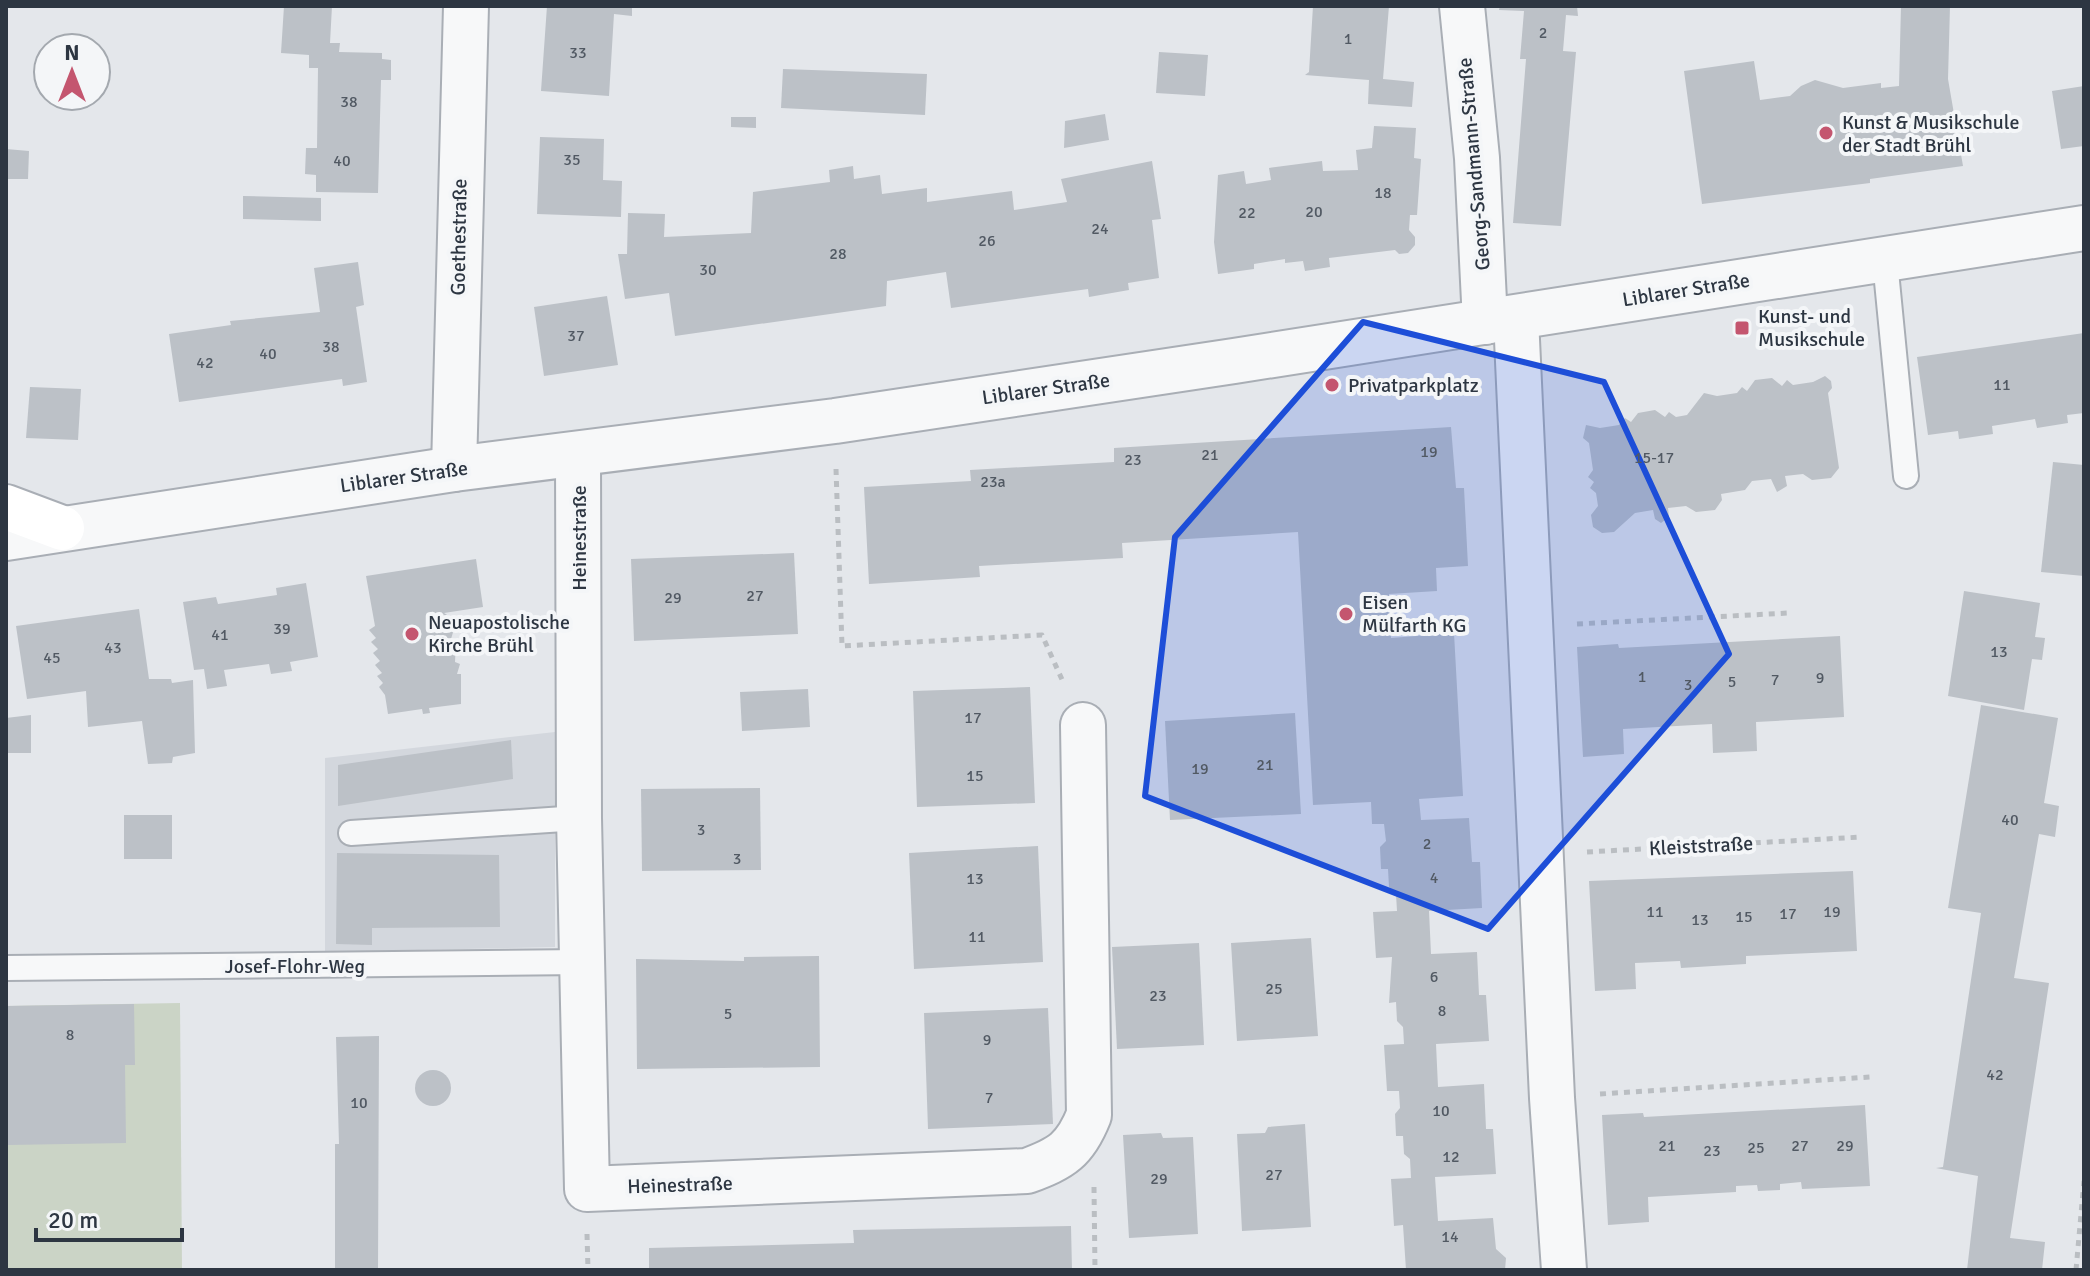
<svg xmlns="http://www.w3.org/2000/svg" width="2090" height="1276" font-family="Signika,sans-serif">
<rect width="100%" height="100%" fill="#e4e7eb"/>
<polygon fill="#d3d7dd" points="555,732 555,947 325,952 325,758"/>
<polygon fill="#cbd4c6" points="180,1003 182,1270 6,1270 6,1006"/>
<g fill="#bcc1c7">
<polygon points="284,6 332,6 330,43 340,43 339,52 382,53 382,59 391,60 391,80 381,80 378,193 316,192 316,175 305,174 306,148 317,148 318,68 309,68 309,55 281,53"/>
<polygon points="547,6 632,6 632,16 614,14 609,96 541,91"/>
<polygon points="1313,6 1389,6 1383,79 1414,82 1412,107 1368,104 1369,80 1305,75 1309,72"/>
<polygon points="1500,6 1577,6 1578,16 1566,15 1563,51 1576,52 1561,226 1513,223 1526,59 1520,59 1524,11 1499,10"/>
<polygon points="1901,6 1950,6 1948,79 1963,166 1870,179 1870,183 1702,204 1684,71 1754,61 1760,100 1790,96 1801,86 1815,80 1843,88 1881,83 1881,88 1899,86"/>
<polygon points="1159,52 1208,55 1205,96 1156,93"/>
<polygon points="783,69 927,74 925,115 781,108"/>
<polygon points="2084,86 2084,146 2061,149 2052,91"/>
<polygon points="1105,114 1109,140 1064,148 1065,121"/>
<polygon points="731,117 756,117 756,128 731,127"/>
<polygon points="1374,126 1416,128 1414,158 1421,159 1417,215 1410,215 1409,230 1415,237 1415,245 1408,253 1399,254 1395,250 1329,258 1330,267 1305,271 1303,261 1285,263 1285,259 1254,264 1254,269 1218,274 1214,242 1218,175 1244,171 1246,184 1271,180 1269,168 1322,161 1323,171 1358,170 1356,150 1372,148"/>
<polygon points="540,137 604,139 603,180 622,181 621,217 537,214"/>
<polygon points="6,149 29,151 28,179 6,179"/>
<polygon points="1152,161 1161,219 1152,220 1159,278 1128,283 1129,290 1089,297 1088,289 951,308 946,272 887,281 886,306 675,336 669,293 625,299 618,254 627,254 628,213 665,214 664,237 751,233 753,192 830,182 829,170 853,166 854,179 880,175 882,194 927,188 927,202 1012,191 1014,210 1067,202 1061,179"/>
<polygon points="243,196 321,198 321,221 243,219"/>
<polygon points="358,262 364,305 356,307 367,382 343,386 342,379 179,402 169,334 231,325 230,321 320,312 314,268"/>
<polygon points="607,296 618,365 544,376 534,307"/>
<polygon points="2084,333 2084,413 2067,415 2068,423 2037,428 2035,419 1992,426 1993,434 1959,439 1958,431 1928,435 1917,357"/>
<polygon points="1825,376 1831,381 1832,388 1828,393 1839,468 1831,478 1812,480 1803,474 1785,476 1787,486 1777,492 1771,479 1752,481 1745,490 1721,494 1722,500 1715,510 1696,512 1686,506 1668,508 1669,517 1661,523 1655,519 1653,510 1635,513 1614,532 1602,533 1593,527 1591,515 1598,506 1596,493 1590,488 1594,482 1588,477 1593,470 1589,443 1583,438 1586,425 1600,428 1619,425 1625,418 1631,422 1638,413 1655,410 1665,417 1669,412 1676,417 1687,415 1704,393 1717,396 1737,393 1742,387 1747,391 1755,380 1772,378 1782,386 1787,380 1793,385 1813,382"/>
<polygon points="30,387 81,389 78,440 26,438"/>
<polygon points="1451,427 1456,488 1464,488 1468,566 1436,568 1437,591 1389,594 1391,638 1454,633 1463,796 1419,799 1421,820 1469,818 1472,862 1480,862 1482,908 1429,911 1431,954 1477,952 1479,995 1486,995 1489,1041 1436,1044 1438,1087 1484,1084 1486,1129 1493,1129 1496,1174 1435,1177 1438,1221 1493,1218 1496,1249 1506,1258 1505,1270 1406,1270 1403,1225 1394,1226 1391,1179 1411,1178 1410,1159 1404,1154 1403,1136 1396,1136 1395,1114 1400,1108 1399,1091 1387,1091 1384,1045 1404,1044 1403,1027 1397,1021 1396,1002 1389,1003 1392,957 1376,958 1373,912 1397,911 1396,894 1389,887 1388,869 1381,869 1380,847 1386,841 1384,824 1372,824 1371,802 1313,805 1298,532 1122,543 1123,558 979,566 980,577 869,584 864,487 971,481 970,470 1114,462 1114,448"/>
<polygon points="2053,462 2084,465 2084,576 2041,572"/>
<polygon points="794,553 798,634 634,641 631,559"/>
<polygon points="476,559 483,607 444,613 452,618 449,628 454,629 451,639 456,640 455,662 460,664 457,674 461,674 461,704 429,708 430,713 423,714 422,709 388,714 385,695 379,687 383,683 377,676 382,673 375,665 380,661 373,653 378,649 371,642 376,638 369,630 375,626 366,576"/>
<polygon points="306,583 318,657 290,662 292,671 271,674 269,664 224,670 227,686 207,689 204,669 194,670 183,602 216,597 218,604 245,600 277,595 276,588"/>
<polygon points="1964,591 2040,603 2035,637 2045,638 2042,660 2032,659 2024,710 1948,696"/>
<polygon points="139,609 149,679 171,679 172,683 193,680 195,753 173,757 172,763 148,764 142,721 88,727 86,691 27,699 16,626"/>
<polygon points="1840,636 1844,717 1756,722 1757,751 1713,753 1712,724 1623,729 1624,754 1583,757 1577,647 1618,644 1619,648"/>
<polygon points="1030,687 1035,803 917,807 913,691"/>
<polygon points="808,689 810,727 742,731 740,692"/>
<polygon points="1981,705 2058,718 2044,803 2059,806 2055,837 2039,834 2014,978 2049,983 2010,1238 2045,1242 2042,1270 1967,1270 1978,1176 1936,1168 1943,1167 1981,913 1948,908"/>
<polygon points="1295,713 1301,814 1170,820 1165,721"/>
<polygon points="31,715 31,753 7,753 6,718"/>
<polygon points="511,740 513,779 338,806 338,765"/>
<polygon points="760,788 761,870 642,871 641,789"/>
<rect x="124" y="815" width="48" height="44"/>
<polygon points="1038,846 1043,962 914,969 909,853"/>
<polygon points="337,853 499,855 500,927 372,928 372,945 336,944"/>
<polygon points="1853,871 1857,951 1746,956 1746,964 1681,968 1680,961 1635,963 1636,989 1595,991 1589,881"/>
<polygon points="1311,938 1318,1036 1237,1041 1231,943"/>
<polygon points="1199,943 1204,1045 1117,1049 1112,947"/>
<polygon points="819,956 820,1067 637,1069 636,959 744,961 744,957"/>
<polygon points="134,1004 135,1065 125,1065 126,1143 8,1145 6,1006"/>
<polygon points="1048,1008 1053,1124 928,1129 924,1013"/>
<polygon points="379,1036 378,1270 335,1270 335,1144 339,1144 336,1037"/>
<circle cx="433" cy="1088" r="18"/>
<polygon points="1865,1105 1870,1186 1802,1189 1801,1182 1780,1184 1780,1190 1758,1191 1757,1185 1736,1186 1736,1192 1648,1197 1649,1222 1608,1225 1602,1115 1643,1113 1644,1117"/>
<polygon points="1305,1124 1311,1227 1242,1231 1237,1134 1265,1133 1268,1127"/>
<polygon points="1161,1133 1163,1138 1193,1137 1198,1234 1129,1238 1123,1135"/>
<polygon points="1071,1226 1072,1270 649,1270 649,1248 854,1243 853,1230"/>
</g>
<g fill="none" stroke-linecap="round" stroke-linejoin="round">
<defs>
<g id="lane">
<polyline points="1885,261 1906,476"/>
<polyline points="351,833 579,818"/>
<polyline points="6,968 584,962"/>
</g>
<g id="street">
<polyline points="1462,6 1477,158 1485,322"/>
<polyline points="1516,318 1552,1098 1564,1270"/>
<path d="M578 456 579 818 587 1189 1027 1171C1062 1158 1075 1150 1089 1115L1083 725"/>
<polyline points="454,469 466,6"/>
<polyline points="6,538 454,469 835,421 1234,361 2084,228"/>
</g>
<polyline id="secondary" points="6,507 62,528"/>
</defs>
<use href="#lane" stroke="#a9aeb5" stroke-width="28"/>
<use href="#street" stroke="#a9aeb5" stroke-width="48"/>
<use href="#secondary" stroke="#a9aeb5" stroke-width="48"/>
<g stroke="#babec2" stroke-width="5" stroke-dasharray="6 6" stroke-linecap="butt">
<polyline points="836,469 842,646 1042,635 1064,684"/>
<polyline points="1577,624 1788,613"/>
<polyline points="1587,852 1862,837"/>
<polyline points="1600,1094 1870,1077"/>
<polyline points="1094,1187 1095,1270"/>
<polyline points="587,1234 588,1270"/>
<polyline points="2076,1270 2084,1181"/>
</g>
<use href="#lane" stroke="#f7f8f9" stroke-width="24"/>
<use href="#street" stroke="#f7f8f9" stroke-width="44"/>
<use href="#secondary" stroke="#fff" stroke-width="44"/>
</g>
<path fill="#1d4ed8" fill-opacity="0.2" stroke="#1d4ed8" stroke-width="6" stroke-linejoin="round" d="M1363 322 1604 382 1729 654 1488 929 1145 796 1175 537Z"/>
<g fill="#c4566f" stroke="#f4f6f8" stroke-width="3">
<circle cx="1826" cy="133" r="8"/>
<rect x="1734" y="320" width="16" height="16" rx="4"/>
<circle cx="1332" cy="385" r="8"/>
<circle cx="1346" cy="614" r="8"/>
<circle cx="412" cy="634" r="8"/>
</g>
<g text-anchor="middle" dominant-baseline="central" stroke-width="8" stroke-linejoin="round" paint-order="stroke">
<g font-size="16" fill="#515963">
<text x="1543" y="33">2</text>
<text x="1348" y="39">1</text>
<text x="578" y="53">33</text>
<text x="349" y="102">38</text>
<text x="572" y="160">35</text>
<text x="342" y="161">40</text>
<text x="1383" y="193">18</text>
<text x="1314" y="212">20</text>
<text x="1247" y="213">22</text>
<text x="1100" y="229">24</text>
<text x="987" y="241">26</text>
<text x="838" y="254">28</text>
<text x="708" y="270">30</text>
<text x="576" y="336">37</text>
<text x="331" y="347">38</text>
<text x="268" y="354">40</text>
<text x="205" y="363">42</text>
<text x="2002" y="385">11</text>
<text x="1429" y="452">19</text>
<text x="1210" y="455">21</text>
<text x="1654" y="458">15-17</text>
<text x="1133" y="460">23</text>
<text x="993" y="482">23a</text>
<text x="755" y="596">27</text>
<text x="673" y="598">29</text>
<text x="282" y="629">39</text>
<text x="220" y="635">41</text>
<text x="113" y="648">43</text>
<text x="1999" y="652">13</text>
<text x="52" y="658">45</text>
<text x="1642" y="677">1</text>
<text x="1820" y="678">9</text>
<text x="1775" y="680">7</text>
<text x="1732" y="682">5</text>
<text x="1688" y="685">3</text>
<text x="973" y="718">17</text>
<text x="1265" y="765">21</text>
<text x="1200" y="769">19</text>
<text x="975" y="776">15</text>
<text x="2010" y="820">40</text>
<text x="701" y="830">3</text>
<text x="1427" y="844">2</text>
<text x="737" y="859">3</text>
<text x="1434" y="878">4</text>
<text x="975" y="879">13</text>
<text x="1655" y="912">11</text>
<text x="1832" y="912">19</text>
<text x="1788" y="914">17</text>
<text x="1744" y="917">15</text>
<text x="1700" y="920">13</text>
<text x="977" y="937">11</text>
<text x="1434" y="977">6</text>
<text x="1274" y="989">25</text>
<text x="1158" y="996">23</text>
<text x="1442" y="1011">8</text>
<text x="728" y="1014">5</text>
<text x="70" y="1035">8</text>
<text x="987" y="1040">9</text>
<text x="1995" y="1075">42</text>
<text x="989" y="1098">7</text>
<text x="359" y="1103">10</text>
<text x="1441" y="1111">10</text>
<text x="1667" y="1146">21</text>
<text x="1800" y="1146">27</text>
<text x="1845" y="1146">29</text>
<text x="1756" y="1148">25</text>
<text x="1712" y="1151">23</text>
<text x="1451" y="1157">12</text>
<text x="1274" y="1175">27</text>
<text x="1159" y="1179">29</text>
<text x="1450" y="1237">14</text>
</g>
<g font-size="20" fill="#2d3642" stroke="#f4f6f8" text-anchor="start">
<text x="1842" y="122">Kunst &amp; Musikschule<tspan x="1842" dy="23">der Stadt Brühl</tspan></text>
<text x="1758" y="316">Kunst- und<tspan x="1758" dy="23">Musikschule</tspan></text>
<text x="1348" y="385">Privatparkplatz</text>
<text x="1362" y="602">Eisen<tspan x="1362" dy="23">Mülfarth KG</tspan></text>
<text x="428" y="622">Neuapostolische<tspan x="428" dy="23">Kirche Brühl</tspan></text>
</g>
<g font-size="20" fill="#2d3642" stroke="#f4f6f8">
<text transform="translate(1474 164) rotate(-95)">Georg-Sandmann-Straße</text>
<text transform="translate(459 237) rotate(-89)">Goethestraße</text>
<text transform="translate(1686 290) rotate(-9)">Liblarer Straße</text>
<text transform="translate(1046 389) rotate(-8)">Liblarer Straße</text>
<text transform="translate(404 477) rotate(-8)">Liblarer Straße</text>
<text transform="translate(579 538) rotate(-90)">Heinestraße</text>
<text transform="translate(1701 846) rotate(-3)">Kleiststraße</text>
<text x="295" y="966">Josef-Flohr-Weg</text>
<text transform="translate(680 1185) rotate(-2)">Heinestraße</text>
</g>
</g>
<rect width="2090" height="1276" fill="none" stroke="#2d3642" stroke-width="16"/>
<g transform="translate(72 72)"><circle r="38" fill="#f4f6f8" stroke="#a4a9af" stroke-width="2"/>
<path d="M0-6L14 30L0 20L-14 30Z" fill="#c4566f"/>
<text y="-12" font-size="22" font-weight="bold" text-anchor="middle" fill="#2d3642">N</text>
</g>
<path d="M36 1228v12h146v-12" fill="none" stroke="#2d3642" stroke-width="4"/>
<text x="48" y="1228" font-size="24" fill="#2d3642" stroke="#f4f6f8" stroke-width="6" paint-order="stroke">20 m</text>
</svg>
